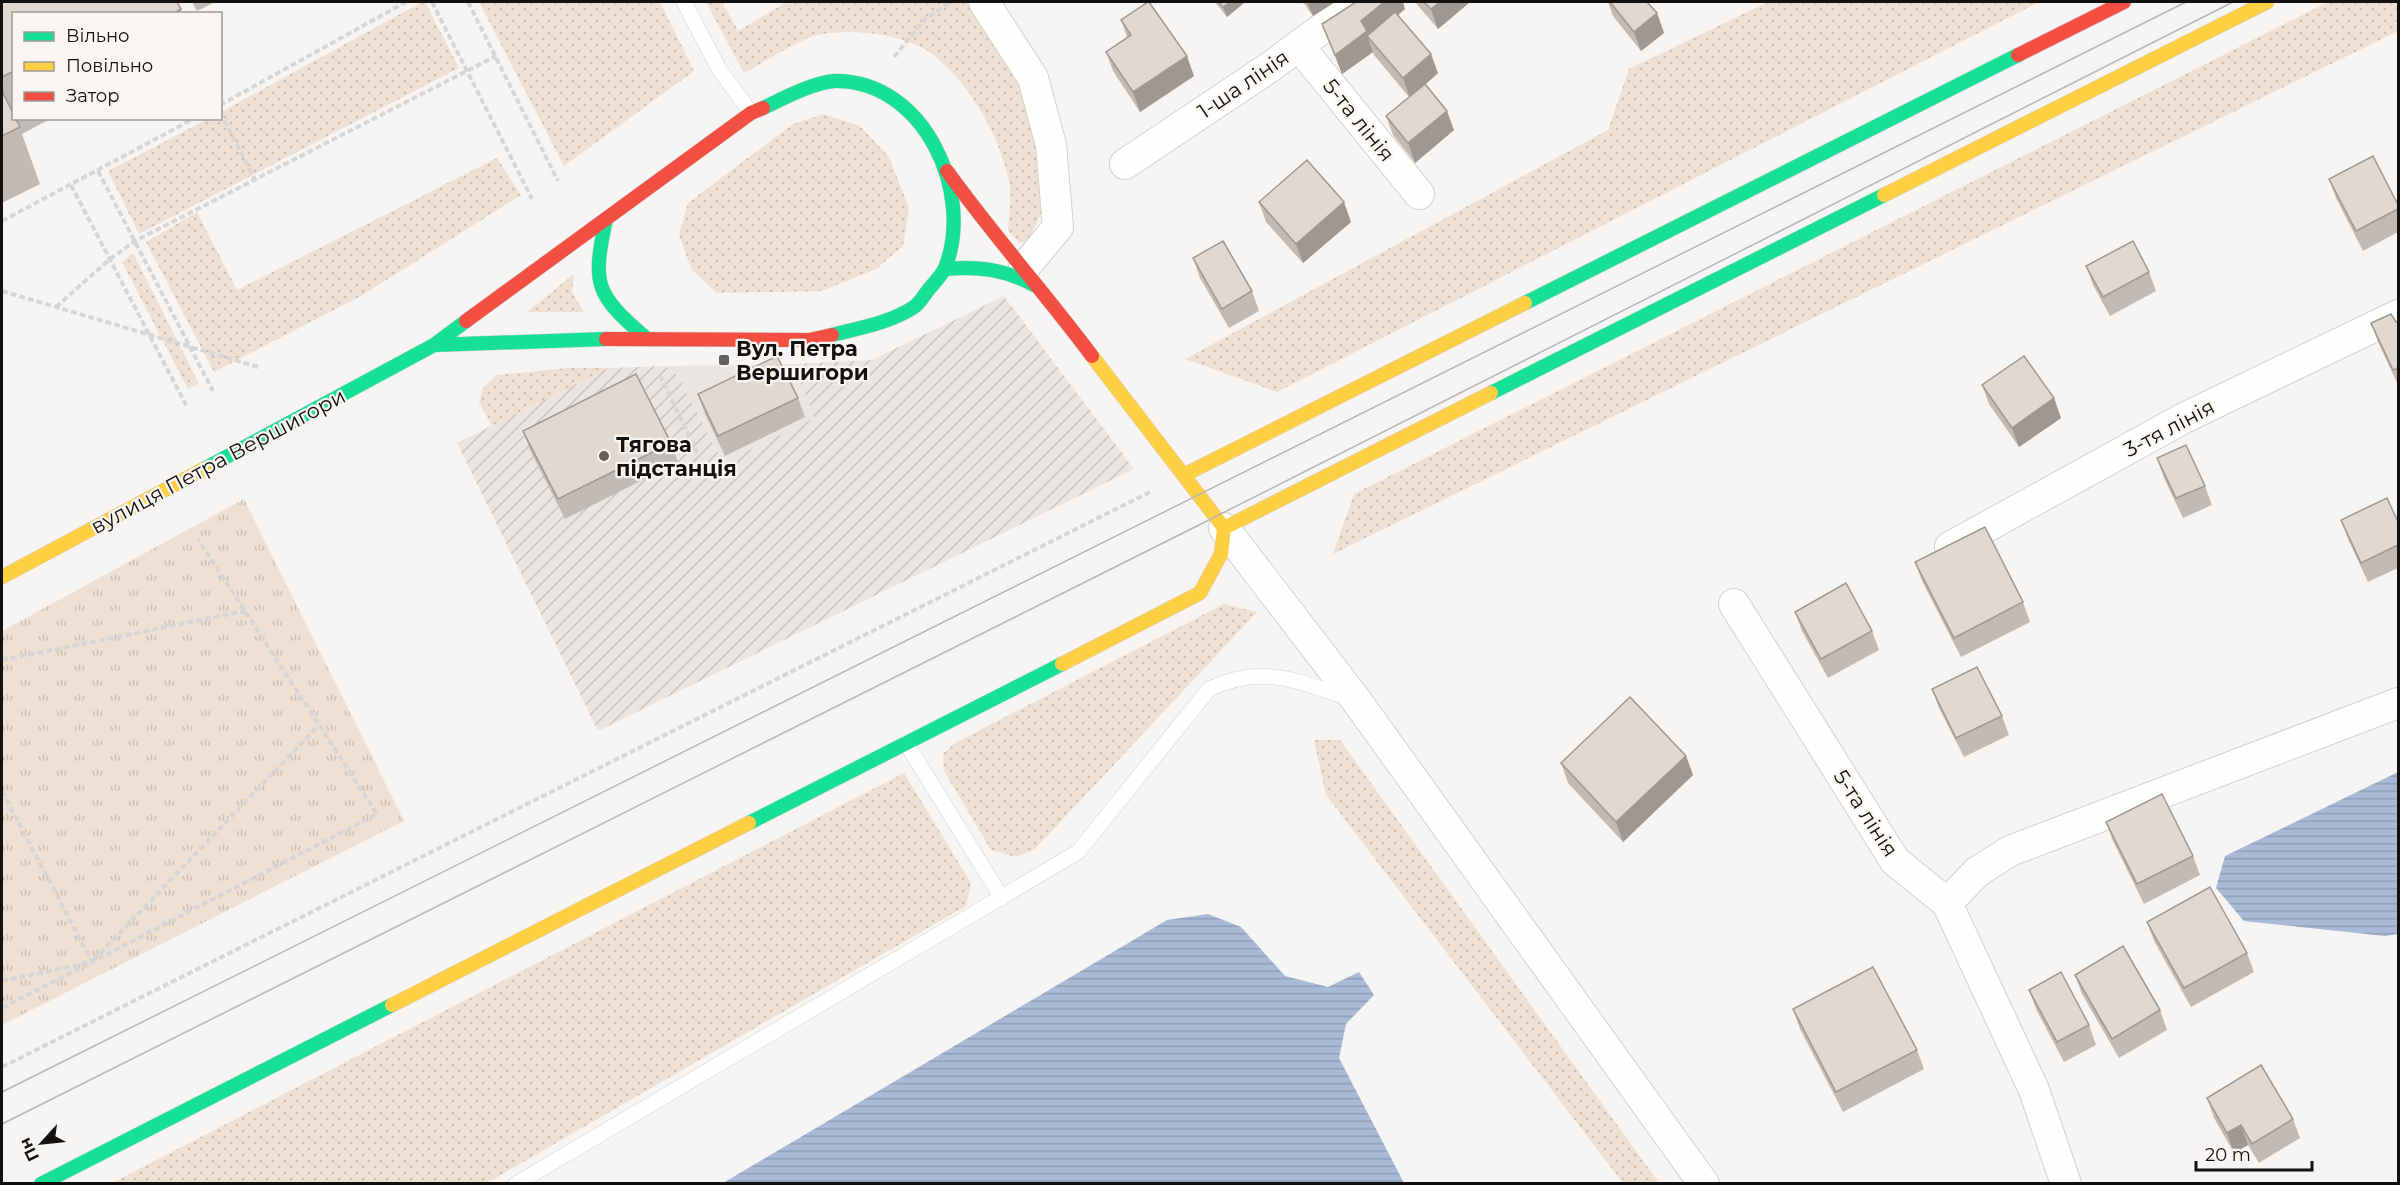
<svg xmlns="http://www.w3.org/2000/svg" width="2400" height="1185" font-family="Montserrat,sans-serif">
<defs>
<pattern id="industrial-furrows" width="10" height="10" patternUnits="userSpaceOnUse" patternTransform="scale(1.5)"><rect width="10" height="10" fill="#ebe5e1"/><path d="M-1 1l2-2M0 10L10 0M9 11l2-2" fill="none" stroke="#c8c3c0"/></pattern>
<pattern id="grass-dots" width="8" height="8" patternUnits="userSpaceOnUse" patternTransform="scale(1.5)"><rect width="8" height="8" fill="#efe0d4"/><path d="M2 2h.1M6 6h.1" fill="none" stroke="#ccbfb5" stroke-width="1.8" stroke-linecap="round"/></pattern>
<pattern id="park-tufts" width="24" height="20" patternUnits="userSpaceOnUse" patternTransform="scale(1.5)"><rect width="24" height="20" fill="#efe0d4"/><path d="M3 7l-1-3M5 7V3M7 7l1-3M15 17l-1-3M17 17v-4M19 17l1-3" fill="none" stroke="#ccbfb5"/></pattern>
<pattern id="water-rules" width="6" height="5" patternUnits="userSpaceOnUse" patternTransform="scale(1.5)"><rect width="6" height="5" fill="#a9b9d6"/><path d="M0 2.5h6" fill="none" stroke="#909eb7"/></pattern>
</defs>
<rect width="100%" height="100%" fill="#f7f5f4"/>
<polygon fill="#ebe5e1" points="792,364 816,418 723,463 678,376 665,366"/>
<polygon fill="url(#industrial-furrows)" points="1004,296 1134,469 598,731 457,443 608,368 665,366 678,376 723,463 815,418 792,364 872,360"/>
<g fill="url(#grass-dots)">
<polygon points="422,2 425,2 459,68 139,234 108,171 208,119 220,118 221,112"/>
<polygon points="479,2 660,2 694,71 564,166"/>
<path d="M706 2H722L738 31 787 2H968L1022 75 1041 150 1044 207 1029 240 1020 243 1008 231C1009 215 1012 196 1009 181 1000 136 969 82 932 54 904 33 850 28 817 35 798 40 763 63 744 73Z"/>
<polygon points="1768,2 2039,2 1277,392 1185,359 1608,130 1629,69"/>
<polygon points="2328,2 2398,2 2398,31 1333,554 1354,494"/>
<polygon points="823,114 860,126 889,157 909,208 903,246 876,269 822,291 717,293 692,270 679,235 688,203 793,124"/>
<polygon points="497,158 521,195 361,296 214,372 146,242 197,212 237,290"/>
<polygon points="133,253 199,384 188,389 122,262"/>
<polygon points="574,274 572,292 584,312 527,312"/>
<polygon points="568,368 608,368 492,426 479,402 483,388 497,375"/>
<polygon points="1224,604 1257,612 1035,849 1016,857 991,850 944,771 943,754 955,743"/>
<polygon points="1314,740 1340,740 1659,1183 1623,1183 1326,795"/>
<polygon points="904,773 971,883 966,906 487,1183 112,1183"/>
</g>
<polygon fill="url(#park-tufts)" points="244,499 404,821 2,1025 2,631"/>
<g fill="url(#water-rules)">
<polygon points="2398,772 2398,934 2385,936 2244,921 2216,888 2225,856"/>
<polygon points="1208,914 1241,927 1285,976 1328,987 1359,972 1374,995 1346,1024 1339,1058 1404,1183 723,1183 1167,920"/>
</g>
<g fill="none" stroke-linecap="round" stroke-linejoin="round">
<defs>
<g id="lane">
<polyline points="684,2 719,69 751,113"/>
<polyline points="906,743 1002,898"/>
<path d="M516 1184 1078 852 1209 689C1264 663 1296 682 1350 698"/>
</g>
<g id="street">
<polyline points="984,2 1033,78 1051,145 1058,227 1024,268"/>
<polyline points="1299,46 1419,194"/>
<polyline points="1125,164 1270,67 1358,2"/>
<polyline points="1224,528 1356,700 1704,1184"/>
<polyline points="1950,547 2184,418 2398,315"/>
<polyline points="1734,604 1895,861 1947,903 2034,1090 2066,1184"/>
<polyline points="1947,903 1977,872 2010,851 2398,703"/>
</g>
<g id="fast">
<path d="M763 108C782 99 814 82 835 81 924 80 975 193 945 268 942 275 934 283 929 289 924 295 920 303 914 307 890 323 859 328 832 335"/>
<path d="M606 219C592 285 595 294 646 338"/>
<path d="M945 269C978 266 1004 269 1034 285"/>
<polyline points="1525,303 2018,55"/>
<polyline points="434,345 606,339"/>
<polyline points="1491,393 1884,195"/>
<polyline points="204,469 434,345 466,321"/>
<polyline points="749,823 1062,664"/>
<polyline points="41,1184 392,1005"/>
</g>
<g id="slow">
<polyline points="1884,195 2267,2"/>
<polyline points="1184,475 1525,303"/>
<polyline points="1224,528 1491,393"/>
<polyline points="2,577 204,469"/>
<polyline points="1062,664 1200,593 1221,554 1224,528 1092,356"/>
<polyline points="392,1005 749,823"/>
</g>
<g id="jam">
<polyline points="2018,55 2124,2"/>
<path d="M947 171C993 235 1045 293 1092 356"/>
<polyline points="466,321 751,113 763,108"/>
<polyline points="606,339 809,340 832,335"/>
</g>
</defs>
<use href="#lane" stroke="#d2d1d0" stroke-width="16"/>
<use href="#street" stroke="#d2d1d0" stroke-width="32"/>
<use href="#fast" stroke="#d2d1d0" stroke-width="15"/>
<use href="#slow" stroke="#d2d1d0" stroke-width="15"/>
<use href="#jam" stroke="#d2d1d0" stroke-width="15"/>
<g stroke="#d7d6d6" stroke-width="4" stroke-dasharray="6 3" stroke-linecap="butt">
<polyline points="432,2 532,199"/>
<polyline points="468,2 558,181"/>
<polyline points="894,57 923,21 950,2"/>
<polyline points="220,105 406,2"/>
<polyline points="220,112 254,178"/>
<polyline points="98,171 213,391"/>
<polyline points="71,185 186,405"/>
<polyline points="2,221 195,118"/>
<polyline points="2,291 258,367"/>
<polyline points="56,307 110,259 135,241 496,56"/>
<polyline points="660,375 697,453"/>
<polyline points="2,660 245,611"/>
<polyline points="2,791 92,962 2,1008"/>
<polyline points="94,960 319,725"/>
<polyline points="2,981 92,962 377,814 198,539"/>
<polyline points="2,1067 1152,491"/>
</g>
<use href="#lane" stroke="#fefefd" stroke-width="15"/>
<use href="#street" stroke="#fefefd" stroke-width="30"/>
<use href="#fast" stroke="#16e098" stroke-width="14"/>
<use href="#slow" stroke="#ffcf43" stroke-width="14"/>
<use href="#jam" stroke="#f24e42" stroke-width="14"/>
<g stroke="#b6b5b5" stroke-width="1.5">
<polyline points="2,1092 2186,2"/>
<polyline points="2,1124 1197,526 2233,2"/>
</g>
</g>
<g fill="#c2bab4">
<polygon points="2,2 181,9 183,14 14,14 14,118 52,118 22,134 40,184 2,203"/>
<polygon points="192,2 215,2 197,11"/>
<polygon points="1215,2 1245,2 1227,17"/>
<polygon points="1303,2 1335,2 1313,16"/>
<polygon points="1415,2 1470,2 1438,29"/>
<polygon points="1608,2 1647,2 1657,13 1664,33 1641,51 1613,16"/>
<polygon points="1405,9 1398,15 1438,73 1426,84 1454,130 1415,163 1393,135 1386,116 1409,97 1374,55 1373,52 1342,74 1322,24"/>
<polygon points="1121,20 1194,76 1140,112 1113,71 1106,52 1127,37"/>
<polygon points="2329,179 2398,205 2398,232 2363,251 2336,198"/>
<polygon points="1259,202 1351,222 1303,263 1266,222"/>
<polygon points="1193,258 1252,291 1259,311 1229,328 1200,278"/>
<polygon points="2086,266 2149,272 2156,291 2110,316 2093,285"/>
<polygon points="2398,321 2398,385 2378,342 2371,323 2396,322"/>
<polygon points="1982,385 2054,398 2061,418 2019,447 1989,404"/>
<polygon points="698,394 798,398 805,417 725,456 705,414"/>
<polygon points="523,431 671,443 678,462 565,519 530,450"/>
<polygon points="2157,458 2205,486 2212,505 2183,518 2164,478"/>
<polygon points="2341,520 2398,522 2398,568 2368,582 2348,539"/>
<polygon points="1915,562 2023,602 2030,622 1961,657 1922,581"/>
<polygon points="1795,612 1872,631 1879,650 1828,678 1802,631"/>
<polygon points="1932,689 2002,716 2009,735 1964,757 1939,708"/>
<polygon points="1686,756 1693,775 1623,842 1568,783 1561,763"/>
<polygon points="2106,822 2193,856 2200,875 2144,904 2113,841"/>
<polygon points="2147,922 2247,953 2254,972 2191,1007 2154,941"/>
<polygon points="2075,975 2160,1010 2167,1030 2119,1058 2082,994"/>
<polygon points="2029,990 2089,1025 2096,1045 2064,1062 2036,1009"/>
<polygon points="1793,1009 1917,1050 1924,1069 1843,1112 1800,1029"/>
<polygon points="2207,1098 2293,1119 2300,1138 2259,1163 2248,1145 2234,1153 2214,1118"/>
</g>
<g fill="#9e9792">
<polygon points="1230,2 1245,2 1227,17 1223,7"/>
<polygon points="1307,2 1335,2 1313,16"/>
<polygon points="1384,2 1403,2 1405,9 1370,38 1367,36 1373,52 1342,74 1335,55 1361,21"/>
<polygon points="1440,2 1470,2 1438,29 1431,9"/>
<polygon points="1657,13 1664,33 1641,51 1634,32"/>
<polygon points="1431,54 1438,73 1410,98 1403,78"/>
<polygon points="1187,56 1194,76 1140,112 1133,92"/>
<polygon points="1447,111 1454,130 1415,163 1408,143"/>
<polygon points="1344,202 1351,222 1303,263 1296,244"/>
<polygon points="2054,398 2061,418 2019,447 2012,428"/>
<polygon points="1686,756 1693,775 1623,842 1616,822"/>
<polygon points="2241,1125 2248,1145 2234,1153 2227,1133"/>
</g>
<g fill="#e1d8d1" stroke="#9e9792" stroke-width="1.5">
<polygon points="2,2 177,2 181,9 173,14 14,14 14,71 2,77"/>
<polygon points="1148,2 1149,2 1187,56 1133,92 1106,52 1131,35 1121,20"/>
<polygon points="1219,2 1230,2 1223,7"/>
<polygon points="1356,2 1384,2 1361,21 1367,31 1335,55 1322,24"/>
<polygon points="1424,2 1440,2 1431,9"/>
<polygon points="1610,2 1647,2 1657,13 1634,32"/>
<polygon points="1395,12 1431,54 1403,78 1367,36"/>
<polygon points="1425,84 1447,111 1408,143 1386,116"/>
<polygon points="2,91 14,115 14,118 15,118 20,127 2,136"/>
<polygon points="2373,156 2398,205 2398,209 2356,231 2329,179"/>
<polygon points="1307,160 1344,202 1296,244 1259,202"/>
<polygon points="1223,241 1252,291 1222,309 1193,258"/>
<polygon points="2133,241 2149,272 2103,297 2086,266"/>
<polygon points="2391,314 2396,322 2398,321 2398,368 2393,370 2371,323"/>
<polygon points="777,356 798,398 718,436 698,394"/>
<polygon points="2024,356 2054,398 2012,428 1982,385"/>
<polygon points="636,374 671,443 558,499 523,431"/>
<polygon points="2186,445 2205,486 2176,498 2157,458"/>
<polygon points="2387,498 2398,522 2398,545 2361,563 2341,520"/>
<polygon points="1985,527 2023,602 1954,638 1915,562"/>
<polygon points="1846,583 1872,631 1821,659 1795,612"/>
<polygon points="1977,667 2002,716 1956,738 1932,689"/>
<polygon points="1630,697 1686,756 1616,822 1561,763"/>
<polygon points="2162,794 2193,856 2137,884 2106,822"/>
<polygon points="2210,887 2247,953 2184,988 2147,922"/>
<polygon points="2123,946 2160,1010 2112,1039 2075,975"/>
<polygon points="1873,967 1917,1050 1836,1092 1793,1009"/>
<polygon points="2061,972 2089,1025 2057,1042 2029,990"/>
<polygon points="2261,1065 2293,1119 2252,1144 2241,1125 2227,1133 2207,1098"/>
</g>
<g fill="#626160" stroke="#f8f5f3" stroke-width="2">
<rect x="718" y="354" width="12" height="12" rx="3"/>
<circle cx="604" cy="456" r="6"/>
</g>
<g text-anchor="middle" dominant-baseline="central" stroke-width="4.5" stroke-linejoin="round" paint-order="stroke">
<g font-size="21" fill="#121110" stroke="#f8f5f3">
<text transform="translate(1243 84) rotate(-34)">1-ша лінія</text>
<text transform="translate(1359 120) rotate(51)">5-та лінія</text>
<text transform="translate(2169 428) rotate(-28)">3-тя лінія</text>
<text transform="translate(218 461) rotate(-28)">вулиця Петра Вершигори</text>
<text transform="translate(1866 813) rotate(57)">5-та лінія</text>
</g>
<g font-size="21" font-weight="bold" fill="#121110" stroke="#f8f5f3" text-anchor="start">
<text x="736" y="348">Вул. Петра<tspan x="736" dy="24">Вершигори</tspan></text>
<text x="616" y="444">Тягова<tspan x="616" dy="24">пiдстанцiя</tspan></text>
</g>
</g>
<rect width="2400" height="1185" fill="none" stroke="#121110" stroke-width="6"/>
<rect x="12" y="12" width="210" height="108" fill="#f8f5f3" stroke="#9c9a98" stroke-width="1.5"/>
<rect x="24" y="32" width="30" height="9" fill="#16e098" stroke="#9c9a98" stroke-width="1.5"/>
<text x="66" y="42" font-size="18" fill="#121110">Вільно</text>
<rect x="24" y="62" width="30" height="9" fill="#ffcf43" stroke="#9c9a98" stroke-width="1.5"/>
<text x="66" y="72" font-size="18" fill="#121110">Повільно</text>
<rect x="24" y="92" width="30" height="9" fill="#f24e42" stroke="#9c9a98" stroke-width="1.5"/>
<text x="66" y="102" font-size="18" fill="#121110">Затор</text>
<g transform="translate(42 1143) rotate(243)" stroke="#f8f5f3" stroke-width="4.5" paint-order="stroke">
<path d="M0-4.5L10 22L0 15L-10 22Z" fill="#121110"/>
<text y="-9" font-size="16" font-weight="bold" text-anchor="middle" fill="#121110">Пн</text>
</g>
<path d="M2196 1161v9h116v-9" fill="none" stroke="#121110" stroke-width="3"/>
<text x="2205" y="1161" font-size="18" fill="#121110" stroke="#f8f5f3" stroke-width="4.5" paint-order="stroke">20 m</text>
</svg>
